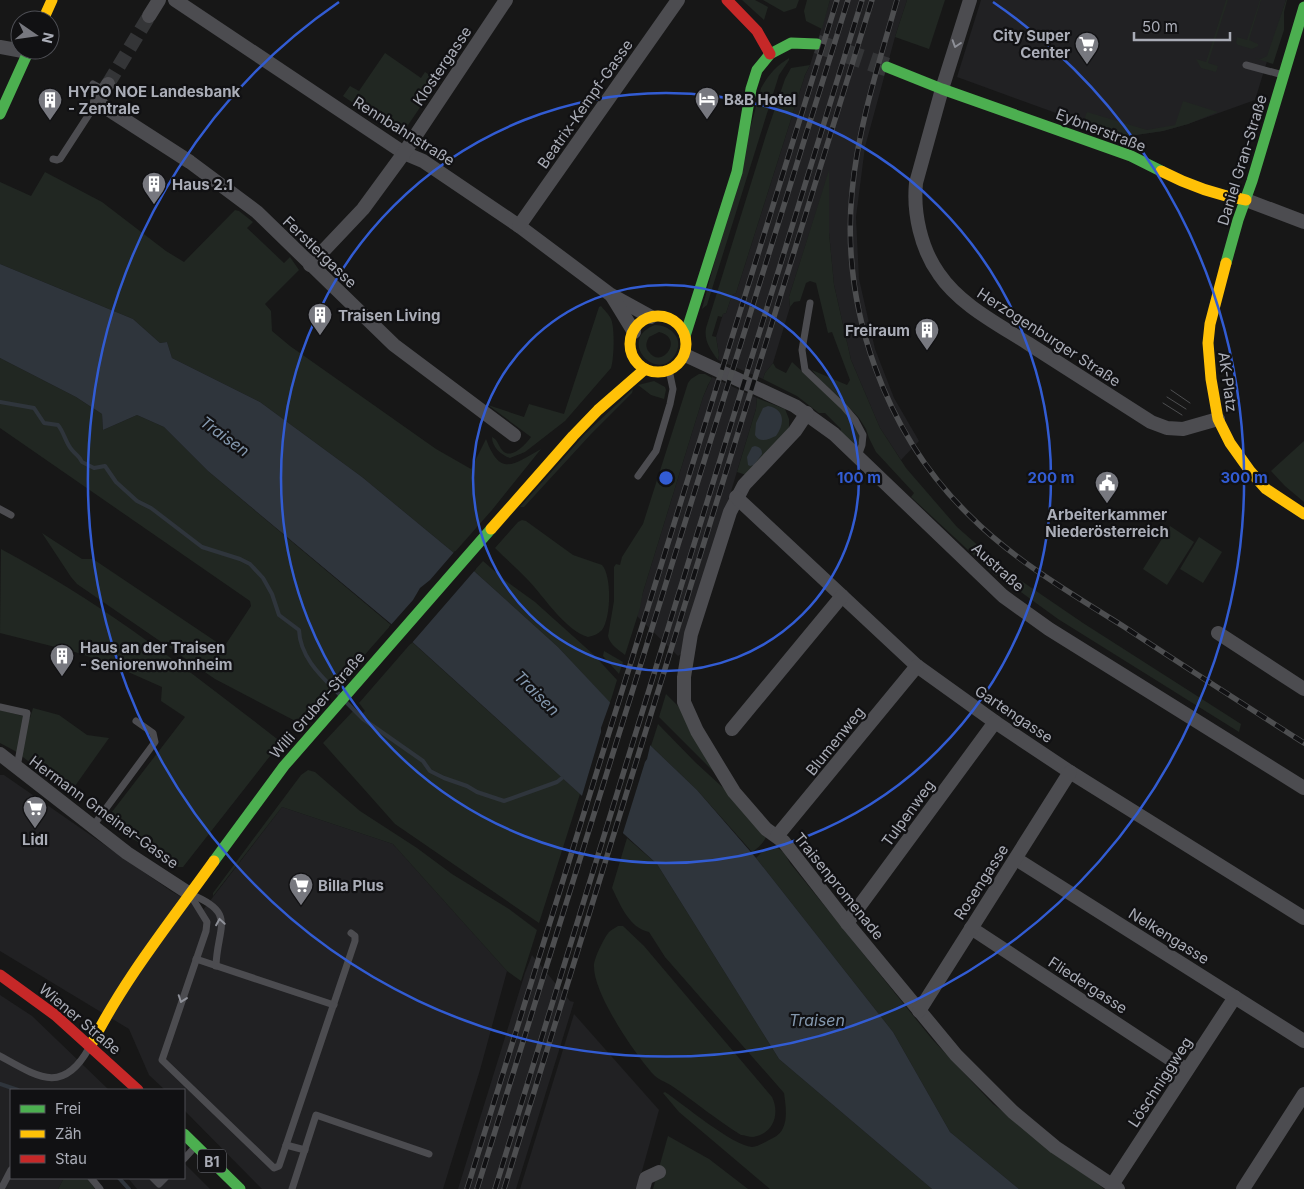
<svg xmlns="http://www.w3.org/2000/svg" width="1304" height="1189" font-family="Inter,sans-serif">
<rect width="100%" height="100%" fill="#171717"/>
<g fill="#212123">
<polygon points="830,0 907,0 895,37 865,147 856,217 859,279 875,349 894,398 919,441 901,460 880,428 851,360 834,285 829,233 829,172 789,297 790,307 773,363 765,373 763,379 718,360 719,355 716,337 723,314 726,313 732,295 736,293 805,75 810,65"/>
<polygon points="981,0 1286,0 1255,100 1188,124 1163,131 1122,137 957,77"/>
<polygon points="712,377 757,398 756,409 682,653 678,656 637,616 643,592 703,397"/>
<polygon points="0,775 4,775 171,891 203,910 282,807 393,844 507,971 480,1070 443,1189 262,1189 184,1110 184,1090 165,1090 149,1075 129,1029 0,951"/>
<polygon points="532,955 570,1001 574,1002 516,1189 458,1189 525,973"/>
<polygon points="0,995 32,1016 109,1090 11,1090 11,1178 64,1178 58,1189 0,1189"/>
<polygon points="574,1014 659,1110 637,1189 520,1189"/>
<polygon points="184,1163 210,1189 137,1189 128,1178 184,1178"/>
</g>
<g fill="#212722" fill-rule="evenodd">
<polygon points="742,0 755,0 768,7 764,20"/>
<polygon points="763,0 799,0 796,8 784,12"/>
<polygon points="807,0 830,0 822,29 806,21 804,11"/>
<polygon points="907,0 945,0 929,49 895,37"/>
<polygon points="1226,0 1228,0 1208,63 1218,66 1216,72 1201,68 1196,59 1206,62"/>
<polygon points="1260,0 1261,0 1249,40 1258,44 1258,46 1252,49 1238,45 1236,43 1237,37 1247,40"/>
<polygon points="1286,0 1287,0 1284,12 1284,30 1273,64 1255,58 1261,59 1267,56"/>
<polygon points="385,53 421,78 425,72 438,81 406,128 394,131 343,96 350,86 359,91"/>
<path d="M789 58V60L779 75 707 305 702 309 761 88C769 74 776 66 789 58Z"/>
<path d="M810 65 805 75 736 293 732 295 726 313 723 314 722 317 718 316 712 336 716 337 719 355 718 360C710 349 704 341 706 328L766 135 785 79 791 68Z"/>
<polygon points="1183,101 1218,112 1188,124 1163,131 1122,137 1083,123 1087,112 1147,130 1175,125"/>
<polygon points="829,170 829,233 834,285 851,360 880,428 906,468 957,527 1007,571 1083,623 1241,724 1239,732 1058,619 999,576 995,575 911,497 914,493 876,452 869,438 866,429 859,418 841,399 819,379 812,370 847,385 850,380 832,332 828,333 816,283 810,281 806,283 800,301 794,302 790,307 789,297"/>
<path d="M45 172 102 202 166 251 184 262 235 210 239 211 253 222 247 228 284 263 290 257 299 270 265 304 271 311 272 331 290 346 436 449 471 469 486 439C500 477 513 465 541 449L492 510 454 553 362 477 260 402 172 358 167 342 160 343 133 319 0 264V182L31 196Z"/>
<path d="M601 306C604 310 609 314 611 319 615 328 614 359 611 368L565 421 525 452 510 458C501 455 492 447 492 437 498 440 498 445 502 450 511 461 526 444 531 437L488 405 524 417 529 404 564 414 599 307Z"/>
<path d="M655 325C670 325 684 338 676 353 659 386 615 340 655 325ZM659 332C685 338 662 370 649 352 645 347 646 342 649 337Z"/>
<polygon points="0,358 76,397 102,414 103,430 137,415 164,427 208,471 391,625 303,725 215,679 77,584 71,577 42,533 82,559 93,559 224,647 251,606 250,601 0,428"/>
<polygon points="792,362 848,414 861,436 859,443 854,446 840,433 841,429 825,413 819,413 797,396 763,379 765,373 773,363 776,368 786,373"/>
<path d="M699 374H705L712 378 708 385 703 397 643 592 640 608 625 655C619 650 610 645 608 636L614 601V567L616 564 620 565 622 557 643 524 688 383 691 379Z"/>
<polygon points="654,381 665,387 666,390 664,399 651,395 638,385"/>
<polygon points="633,389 632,393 591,434 524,507 520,507 585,434"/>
<polygon points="757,398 785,409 789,419 789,428 746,475 737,472 756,409"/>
<polygon points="1304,441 1304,502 1285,486 1271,471"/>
<path d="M522 520 526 521 573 555 602 565C612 576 611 618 602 630 598 634 593 636 588 637 566 631 544 597 529 581 518 569 506 559 495 548L518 522Z"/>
<polygon points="1170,526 1194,542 1167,585 1143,569"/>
<polygon points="1199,537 1222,552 1203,583 1180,569"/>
<path d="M1 549C101 602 191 672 281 742L183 867H177L105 821 185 717 161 701 162 687 108 663 75 652 0 633Z"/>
<polygon points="483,561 506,581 535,602 594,655 617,680 610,703 558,647 474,571"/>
<polygon points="412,642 580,794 539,923 395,824 323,743 354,710 360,716 365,711 359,703"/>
<polygon points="604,651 623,662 619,674 603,656"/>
<polygon points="666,694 683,711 717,775 659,717"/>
<polygon points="33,708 59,715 87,735 109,738 70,793 15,751 0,743 0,710 30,718"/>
<path d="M658 724 695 762 731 795 766 837C763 844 758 848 752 852L697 790 651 746Z"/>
<polygon points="308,770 315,772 360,811 417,848 452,874 509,909 537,930 521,981 507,971 393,844 282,807 213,896 213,893 301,775"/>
<path d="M627 838 657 864 779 1059 932 1189H770L679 1112 663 1093 665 1092C683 1104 733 1146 752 1147 758 1147 767 1141 773 1138 790 1130 786 1108 784 1093L665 957 649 932C629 928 620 904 612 888Z"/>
<path d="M772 847C782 847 786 856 790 863L932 1039 993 1104 1104 1189H1019L950 1132 893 1032 756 858 763 851Z"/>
<path d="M618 926H623L644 946 772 1097C780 1113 774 1134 753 1137 749 1137 744 1135 741 1135 717 1120 695 1102 672 1086 666 1082 657 1079 653 1074 634 1053 594 994 594 967 593 960 604 938 609 932 611 930 615 928 618 926Z"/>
<polygon points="668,1136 709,1159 748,1189 653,1189"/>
<polygon points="64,1178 87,1178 95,1189 58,1189"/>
</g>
<g fill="#2f353c">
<polygon points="0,264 133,319 160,343 167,342 172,358 260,402 362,477 454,553 558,647 651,746 697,790 756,858 893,1032 950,1132 1019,1189 932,1189 779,1059 657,864 408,638 208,471 164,427 137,415 103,430 102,414 76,397 0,358"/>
<path d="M768 406C785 409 785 424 776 436 769 439 760 444 755 435L756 423 763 408Z"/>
<path d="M755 446C760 447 762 449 762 454L754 465 750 466 748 465 747 457 752 447Z"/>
</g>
<g fill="#171717">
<polygon points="455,551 476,569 411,644 389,627 413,600 420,588 430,580"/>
<polygon points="611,700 651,742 647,759 645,762 622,836 581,799 601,732 601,728"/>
</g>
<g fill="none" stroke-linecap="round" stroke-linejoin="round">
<g stroke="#2f353c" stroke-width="4">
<path d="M0 402 34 408 44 423 58 425C64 432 66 444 72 450 77 456 79 455 82 462L94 468 105 466 116 482 137 501 151 508 202 547 240 559 250 564 263 578 272 594 279 615 299 630C300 657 321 676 339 694"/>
<polyline points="347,703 363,719 423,761 430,771 444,778 467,786 477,792 504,801 557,782 562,778"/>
<polyline points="0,1084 18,1090"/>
<polyline points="119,1178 129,1189"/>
</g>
<polyline stroke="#343537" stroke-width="14" stroke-dasharray="14 7" stroke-linecap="butt" points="108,84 149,16"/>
<polyline stroke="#343537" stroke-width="19" stroke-dasharray="19 9" stroke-linecap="butt" points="817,44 887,67"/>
<g stroke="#4c4c50" stroke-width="7">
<polyline points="1246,65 1283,75"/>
<polyline points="93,84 104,90"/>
<polyline points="53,159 57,160 60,159 97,102"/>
<polyline points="810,303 802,350 805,370 844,407 855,420 863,435 862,445 858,456"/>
<polyline points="638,476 656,451 670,404 673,389 669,370"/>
<polyline points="0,509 11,515"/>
<polyline points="0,707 27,713 17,767"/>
<polyline points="93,826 155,742 153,733 136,721"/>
<path d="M190 894C238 913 217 927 216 966"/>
<polyline points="191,896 207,922 206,931 162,1060 274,1168 279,1166 355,941 355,936 351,933"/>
<polyline points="196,959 334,1005"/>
<path d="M0 1056C38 1077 63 1095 89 1048"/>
<polyline points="286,1145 305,1150"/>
<polyline points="184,1159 194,1148"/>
<polyline points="91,1178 100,1189"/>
<polyline points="153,1178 159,1184 165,1178"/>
<polyline points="1,1189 11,1170"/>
<polyline points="292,1189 316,1115 429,1154"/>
</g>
<g stroke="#4c4c50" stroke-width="14">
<polyline points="175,0 404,153 423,161 519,226 611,295 651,317"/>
<path d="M970 0 942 89 916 183C913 213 921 249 939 274 960 305 998 324 1029 344 1070 370 1110 396 1151 422L1167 428 1183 429 1218 419"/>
<polyline points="149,16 159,0"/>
<polyline points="0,47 28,52"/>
<polyline points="108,84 97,102 190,162 257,212 394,345 514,435"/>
<polyline points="1246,200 1304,222"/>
<polyline points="519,226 678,0"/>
<polyline points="310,265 363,209 404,153 506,0"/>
<polyline points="612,296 634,332"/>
<polyline points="685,355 795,406 834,434 1003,596 1049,629 1304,788"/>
<polyline points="807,413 795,431 744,485 730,512 691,634 684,677 684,702 697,731 734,792 766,829 784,842 847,923 956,1055 1013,1112 1055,1147 1118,1189"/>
<polyline points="736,497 917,666 995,722 1070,772 1304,918"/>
<polyline points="1218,633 1304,689"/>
<polyline points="732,729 842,596"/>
<polyline points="0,754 127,853 190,894"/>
<polyline points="777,836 917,666"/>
<polyline points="1016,859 1304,1041"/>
<polyline points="847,923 995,722"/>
<polyline points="971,928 1187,1070"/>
<polyline points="919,1011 1070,772"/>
<polyline points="1112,1185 1235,997"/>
<polyline points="643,1189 646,1178 659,1172"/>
<polyline points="1243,1189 1304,1094"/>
</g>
<g stroke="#4caf50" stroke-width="11">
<polyline points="887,67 942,89 1131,156 1161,171"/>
<polyline points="0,114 29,50"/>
<polyline points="1226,263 1238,220 1252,181 1304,7"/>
<polyline points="685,336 737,172 751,89 757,70 770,54 791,43 817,44"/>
<polyline points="214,861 284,766 491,529"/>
<polyline points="184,1134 240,1189"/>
</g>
<g stroke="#ffc107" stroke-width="11">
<polyline points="43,20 52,0"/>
<path d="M1161 171C1188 185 1216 195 1246 200"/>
<polyline points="1226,263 1210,324 1208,343 1211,379 1218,419 1230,443 1250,471 1266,489 1304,514"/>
<circle cx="658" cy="344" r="28"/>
<polyline points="491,529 573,436 598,410 645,369"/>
<path d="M91 1045C124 979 171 921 214 861"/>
</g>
<g stroke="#c62828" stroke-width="11">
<polyline points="727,0 757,31 770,54"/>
<polyline points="0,975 55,1015 138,1090"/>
</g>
<g stroke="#4d4e50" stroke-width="1">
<polyline points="1171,390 1190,403"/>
<polyline points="1167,397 1186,409"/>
<polyline points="1163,403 1182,415"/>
</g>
<defs>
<g id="rail">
<path d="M897 0C879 63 858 126 852 192 841 309 885 434 970 516 1015 561 1072 594 1126 628 1185 667 1245 705 1304 743"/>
<polyline points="467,1189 837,0"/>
<polyline points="477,1189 848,0"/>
<polyline points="495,1189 862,0"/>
<polyline points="504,1189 872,0"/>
</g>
</defs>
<use href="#rail" stroke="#4d4e50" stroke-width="5.5"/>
<use href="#rail" stroke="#111113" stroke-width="4" stroke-dasharray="11" stroke-linecap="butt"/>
</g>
<defs><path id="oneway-chevron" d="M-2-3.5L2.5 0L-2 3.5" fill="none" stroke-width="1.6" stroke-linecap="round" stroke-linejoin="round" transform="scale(1.25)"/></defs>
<g stroke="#8e9098">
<use href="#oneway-chevron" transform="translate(956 44) rotate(108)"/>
<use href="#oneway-chevron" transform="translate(220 922) rotate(-99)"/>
<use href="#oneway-chevron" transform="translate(182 999) rotate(109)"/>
</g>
<g fill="none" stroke="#325cd3" stroke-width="2.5">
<circle cx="666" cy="478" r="193"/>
<circle cx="666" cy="478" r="385"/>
<path d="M993 2A578 578 0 1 1 339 2"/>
</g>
<defs>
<symbol id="supermarket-pin" viewBox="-11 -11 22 30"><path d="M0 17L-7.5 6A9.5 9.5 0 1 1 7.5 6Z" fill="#77787f" stroke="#111113"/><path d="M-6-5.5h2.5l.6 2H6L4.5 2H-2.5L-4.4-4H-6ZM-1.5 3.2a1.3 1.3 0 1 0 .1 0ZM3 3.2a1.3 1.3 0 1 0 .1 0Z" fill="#fff"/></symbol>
<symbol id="hotel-pin" viewBox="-11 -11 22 30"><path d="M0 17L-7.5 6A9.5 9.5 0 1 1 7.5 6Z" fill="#77787f" stroke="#111113"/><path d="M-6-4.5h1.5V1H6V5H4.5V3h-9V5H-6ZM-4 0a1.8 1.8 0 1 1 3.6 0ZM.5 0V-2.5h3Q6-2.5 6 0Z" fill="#fff"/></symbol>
<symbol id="building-pin" viewBox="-11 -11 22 30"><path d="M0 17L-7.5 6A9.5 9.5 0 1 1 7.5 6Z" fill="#77787f" stroke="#111113"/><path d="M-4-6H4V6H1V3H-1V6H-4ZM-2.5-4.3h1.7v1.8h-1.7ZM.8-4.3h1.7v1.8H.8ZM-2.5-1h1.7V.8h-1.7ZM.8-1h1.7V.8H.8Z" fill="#fff"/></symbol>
<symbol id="civic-pin" viewBox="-11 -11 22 30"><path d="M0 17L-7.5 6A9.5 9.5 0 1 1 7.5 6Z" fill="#77787f" stroke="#111113"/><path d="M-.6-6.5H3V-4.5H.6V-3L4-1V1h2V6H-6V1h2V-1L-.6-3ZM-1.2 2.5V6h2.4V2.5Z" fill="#fff"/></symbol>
</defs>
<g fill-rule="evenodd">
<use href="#supermarket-pin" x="1073" y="30" width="28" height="38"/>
<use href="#hotel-pin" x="693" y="85" width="28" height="38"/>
<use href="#building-pin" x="36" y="86" width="28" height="38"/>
<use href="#building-pin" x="140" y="170" width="28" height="38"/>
<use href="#building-pin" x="306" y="301" width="28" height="38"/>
<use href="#building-pin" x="913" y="316" width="28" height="38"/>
<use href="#civic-pin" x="1093" y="469" width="28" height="38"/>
<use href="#building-pin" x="48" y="642" width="28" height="38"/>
<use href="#supermarket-pin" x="21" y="794" width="28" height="38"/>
<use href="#supermarket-pin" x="287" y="871" width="28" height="38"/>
</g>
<g text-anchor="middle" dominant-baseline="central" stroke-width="4.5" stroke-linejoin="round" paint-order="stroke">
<rect fill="#111113" stroke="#7c7e86" stroke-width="1" x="198" y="1149.5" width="28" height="23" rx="4"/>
<g font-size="14" font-weight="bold" fill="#aaadb7">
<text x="212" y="1161">B1</text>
</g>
<g font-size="15" font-weight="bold" fill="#aaadb7" stroke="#111113" text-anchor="start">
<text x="1070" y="35" text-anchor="end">City Super<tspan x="1070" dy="17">Center</tspan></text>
<text x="68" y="91">HYPO NOE Landesbank<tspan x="68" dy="17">- Zentrale</tspan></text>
<text x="724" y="99">B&amp;B Hotel</text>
<text x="172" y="184">Haus 2.1</text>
<text x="338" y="315">Traisen Living</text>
<text x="910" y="330" text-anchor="end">Freiraum</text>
<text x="1107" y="514" text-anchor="middle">Arbeiterkammer<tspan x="1107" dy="17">Niederösterreich</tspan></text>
<text x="80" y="647">Haus an der Traisen<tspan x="80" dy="17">- Seniorenwohnheim</tspan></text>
<text x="35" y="839" text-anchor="middle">Lidl</text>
<text x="318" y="885">Billa Plus</text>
</g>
<g font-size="15" fill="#aaadb7" stroke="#111113">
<text transform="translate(442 66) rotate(-56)">Klostergasse</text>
<text transform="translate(585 104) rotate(-55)">Beatrix-Kempf-Gasse</text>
<text transform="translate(1101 130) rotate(21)">Eybnerstraße</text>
<text transform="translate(404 131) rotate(32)">Rennbahnstraße</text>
<text transform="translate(1242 160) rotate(-73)">Daniel Gran-Straße</text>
<text transform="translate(320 252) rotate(44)">Ferstlergasse</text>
<text transform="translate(1049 337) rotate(33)">Herzogenburger Straße</text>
<text transform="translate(1228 382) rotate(82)">AK-Platz</text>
<text transform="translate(998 567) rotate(42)">Austraße</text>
<text transform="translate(317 705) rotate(-49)">Willi Gruber-Straße</text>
<text transform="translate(1014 714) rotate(34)">Gartengasse</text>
<text transform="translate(835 741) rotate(-51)">Blumenweg</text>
<text transform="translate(104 812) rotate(36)">Hermann Gmeiner-Gasse</text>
<text transform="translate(908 813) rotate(-54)">Tulpenweg</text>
<text transform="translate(981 882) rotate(-57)">Rosengasse</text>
<text transform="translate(839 886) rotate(51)">Traisenpromenade</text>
<text transform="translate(1169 936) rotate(32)">Nelkengasse</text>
<text transform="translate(1088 985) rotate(33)">Fliedergasse</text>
<text transform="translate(80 1019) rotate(40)">Wiener Straße</text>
<text transform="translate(1160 1082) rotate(-57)">Löschniggweg</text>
</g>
<g font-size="16" font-style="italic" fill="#8498ae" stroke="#111113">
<text transform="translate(225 436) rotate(36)">Traisen</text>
<text transform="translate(537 693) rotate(45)">Traisen</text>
<text x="817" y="1020">Traisen</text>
</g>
</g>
<circle cx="666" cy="478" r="8" fill="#325cd3" stroke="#111113" stroke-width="2.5"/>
<g font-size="15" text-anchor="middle" font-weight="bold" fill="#325cd3" stroke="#111113" stroke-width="4.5" stroke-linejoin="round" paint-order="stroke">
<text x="859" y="483">100 m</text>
<text x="1051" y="483">200 m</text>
<text x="1244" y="483">300 m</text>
</g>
<rect x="10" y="1089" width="175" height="90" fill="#111113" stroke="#4e4f55"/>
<rect x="20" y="1105" width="25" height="8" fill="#4caf50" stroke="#4e4f55"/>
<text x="55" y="1114" font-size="15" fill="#aaadb7">Frei</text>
<rect x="20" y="1130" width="25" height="8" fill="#ffc107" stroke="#4e4f55"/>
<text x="55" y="1139" font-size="15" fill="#aaadb7">Zäh</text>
<rect x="20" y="1155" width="25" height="8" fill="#c62828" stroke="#4e4f55"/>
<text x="55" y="1164" font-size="15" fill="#aaadb7">Stau</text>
<g transform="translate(35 35) rotate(103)"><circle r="24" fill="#111113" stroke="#4e4f55"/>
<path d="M0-4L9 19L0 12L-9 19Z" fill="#77787f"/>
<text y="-8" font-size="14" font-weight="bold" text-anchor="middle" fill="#aaadb7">N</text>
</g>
<path d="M1134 32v8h96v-8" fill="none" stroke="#aaadb7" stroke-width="2.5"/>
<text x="1142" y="32" font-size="15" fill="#aaadb7" stroke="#111113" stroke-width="4" paint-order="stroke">50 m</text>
</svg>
